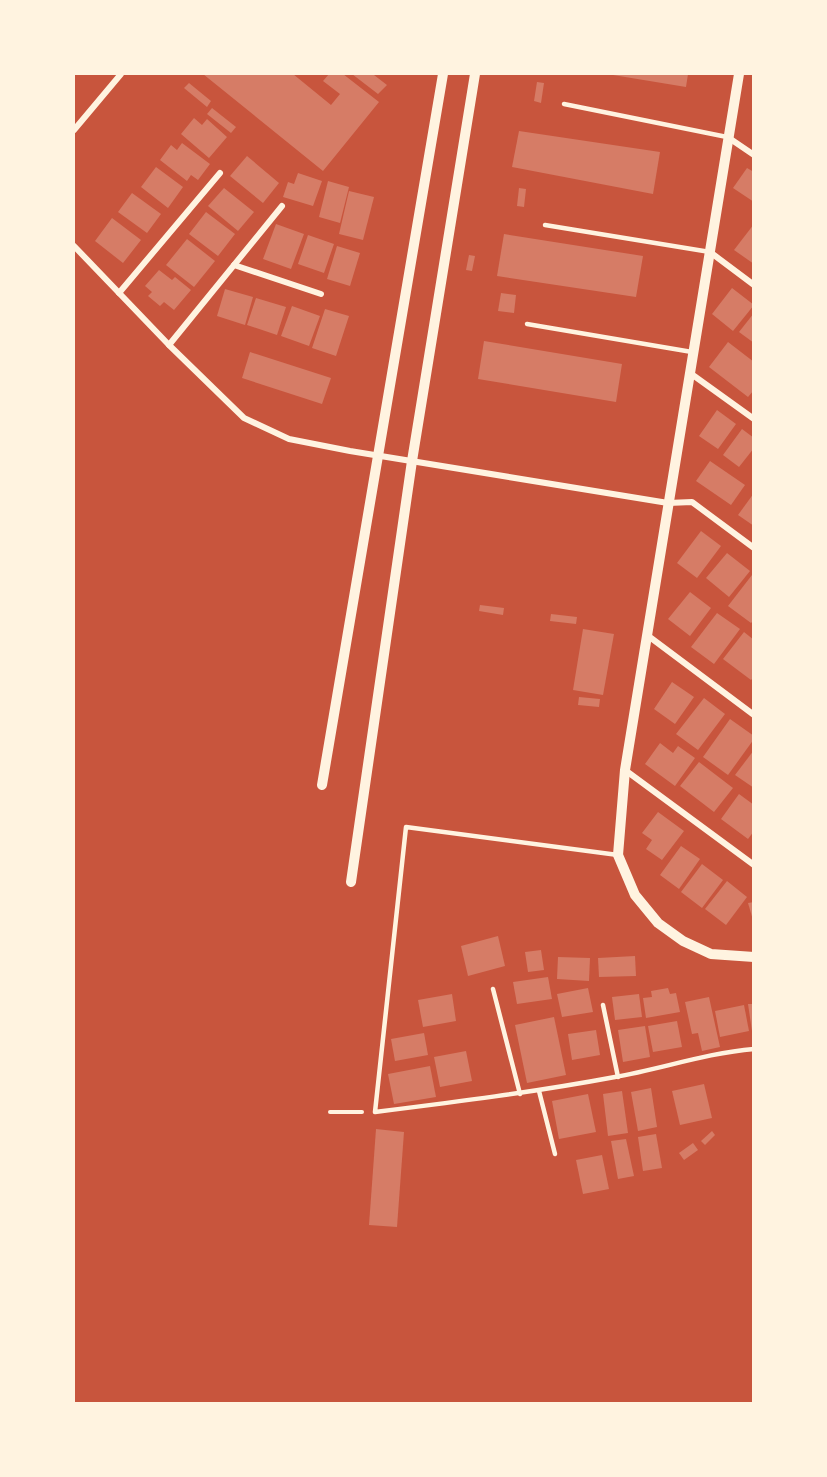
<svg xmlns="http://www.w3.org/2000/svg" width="827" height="1477" font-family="'Space Grotesk',sans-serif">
<rect width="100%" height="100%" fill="#c8553d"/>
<g fill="#d67c66">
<polygon points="203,74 293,74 331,105 340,94 323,81 329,74 343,74 379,102 323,171"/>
<polygon points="352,74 375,74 374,75 387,85 378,94"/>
<polygon points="607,74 688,74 686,87"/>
<polygon points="537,82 544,83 541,103 534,101"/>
<polygon points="189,83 211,101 207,107 184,88"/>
<polygon points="212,108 236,127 231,133 207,114"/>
<polygon points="194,118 202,125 207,119 227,137 209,158 181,134"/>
<polygon points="519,131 660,152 653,194 512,167"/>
<polygon points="182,143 210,164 198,180 191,175 187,181 160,160 171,145 177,150"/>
<polygon points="247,156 279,183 263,203 230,176"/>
<polygon points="156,167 183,187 168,208 141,187"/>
<polygon points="747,168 754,172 754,202 733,188"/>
<polygon points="298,173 322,181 313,206 283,197 288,182 294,184"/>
<polygon points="328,181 349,187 340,223 319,217"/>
<polygon points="224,188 254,212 238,231 208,206"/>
<polygon points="519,188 526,189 524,207 517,206"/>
<polygon points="349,191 374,197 363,240 339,234"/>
<polygon points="132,193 161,214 147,233 118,212"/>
<polygon points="206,212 235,234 218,256 189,234"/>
<polygon points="112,218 141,240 123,263 95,241"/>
<polygon points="276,224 304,234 291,269 263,259"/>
<polygon points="754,224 754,264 734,250"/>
<polygon points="504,234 643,256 636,297 497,276"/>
<polygon points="308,235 334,244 324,273 298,264"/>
<polygon points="187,239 215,261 194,287 166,265"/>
<polygon points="337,246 360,253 350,286 327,279"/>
<polygon points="469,255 475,256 472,271 466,270"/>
<polygon points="159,270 172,280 175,277 191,290 174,310 164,302 160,306 148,296 152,292 145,286"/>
<polygon points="732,288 754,305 733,331 712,314"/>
<polygon points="225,289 253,297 245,325 217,316"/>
<polygon points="501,293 516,295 514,313 498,311"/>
<polygon points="256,298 286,307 277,335 247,325"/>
<polygon points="292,306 320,316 309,346 281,336"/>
<polygon points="325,309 349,316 336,356 312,348"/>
<polygon points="754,313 754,343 739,332"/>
<polygon points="484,341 622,364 616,402 478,379"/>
<polygon points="728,342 754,362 754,390 748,397 709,367"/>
<polygon points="250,352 331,378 322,404 242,378"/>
<polygon points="717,410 736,424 718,449 699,436"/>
<polygon points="742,429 754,438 754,448 739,467 723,455"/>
<polygon points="710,461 745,485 731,505 696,481"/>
<polygon points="754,493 754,526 738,515"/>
<polygon points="701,531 721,546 697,578 677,563"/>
<polygon points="727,553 750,571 729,597 706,578"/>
<polygon points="752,575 754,576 754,620 751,623 728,606"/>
<polygon points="690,592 711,608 690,636 668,619"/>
<polygon points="480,605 504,608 503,615 479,611"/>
<polygon points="717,613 740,629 714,664 691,647"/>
<polygon points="551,614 577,617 576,624 550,621"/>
<polygon points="583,629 614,634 603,695 573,690"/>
<polygon points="744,632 754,640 754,677 751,680 723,659"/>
<polygon points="672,682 694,697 675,724 654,709"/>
<polygon points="579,697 600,699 599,707 578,705"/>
<polygon points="704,698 725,714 698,750 676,734"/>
<polygon points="730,719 754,736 754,739 728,775 703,757"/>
<polygon points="660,743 673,753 678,746 695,758 675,786 645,764"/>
<polygon points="754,750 754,788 735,775"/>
<polygon points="699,762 733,788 714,812 680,786"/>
<polygon points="739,794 754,805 754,831 748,839 721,819"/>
<polygon points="658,812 684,831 662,860 646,849 652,840 642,833"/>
<polygon points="681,846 700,859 679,889 660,875"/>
<polygon points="702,864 723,880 702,908 681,892"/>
<polygon points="727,881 747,897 726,925 705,909"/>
<polygon points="754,902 754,920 753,920 748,903"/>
<polygon points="498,936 505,966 468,976 461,946"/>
<polygon points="541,950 544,970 528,972 525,952"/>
<polygon points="635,956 636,976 599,977 598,958"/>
<polygon points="558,957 590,958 589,981 557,979"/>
<polygon points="548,977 552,999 517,1004 513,982"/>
<polygon points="588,988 593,1012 562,1017 557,994"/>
<polygon points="668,988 670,994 676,993 680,1012 646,1018 643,998 652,997 651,991"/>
<polygon points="452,994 456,1021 423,1027 418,1000"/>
<polygon points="639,994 642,1017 615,1020 612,997"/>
<polygon points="709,997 720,1047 702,1051 698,1033 692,1034 685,1002"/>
<polygon points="748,1004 754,1004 754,1031 752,1031"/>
<polygon points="744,1005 749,1031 720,1037 715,1011"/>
<polygon points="554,1017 566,1075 527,1083 515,1025"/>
<polygon points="677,1021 682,1047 653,1052 648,1026"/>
<polygon points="645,1026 650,1057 623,1062 618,1030"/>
<polygon points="596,1030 600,1055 572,1060 568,1034"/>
<polygon points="424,1033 428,1055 395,1061 391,1039"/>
<polygon points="466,1051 472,1081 440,1087 434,1057"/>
<polygon points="430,1066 436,1097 394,1104 388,1074"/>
<polygon points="704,1084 712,1118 680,1125 672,1091"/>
<polygon points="651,1088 657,1127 638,1131 631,1092"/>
<polygon points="622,1091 628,1133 608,1136 603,1094"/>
<polygon points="588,1094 596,1132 559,1139 552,1101"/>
<polygon points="376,1129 404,1132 397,1227 369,1225"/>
<polygon points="712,1131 715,1135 705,1145 701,1141"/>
<polygon points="656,1134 662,1168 643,1171 638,1137"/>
<polygon points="626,1139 634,1176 618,1179 611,1141"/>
<polygon points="693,1143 698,1150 684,1160 679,1153"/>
<polygon points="602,1155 609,1189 583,1194 576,1160"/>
</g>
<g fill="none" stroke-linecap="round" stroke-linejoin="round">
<polyline stroke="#fff3e0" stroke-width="4" points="330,1112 362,1112"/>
<g stroke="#fff3e0" stroke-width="4.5">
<polyline points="564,104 727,137"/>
<polyline points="545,225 710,252"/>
<polyline points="527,324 692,352"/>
<path d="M618 855 406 827 375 1112C455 1102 535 1092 615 1077 661 1069 706 1053 754 1049"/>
<polyline points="493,989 520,1094"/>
<polyline points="603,1005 618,1077"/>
<polyline points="539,1091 555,1154"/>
</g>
<g stroke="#fff3e0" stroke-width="6">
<polyline points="74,130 121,74"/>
<polyline points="729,138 754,155"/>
<polyline points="74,246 169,345 244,418 289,439 350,451 668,503 692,502 754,548"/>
<polyline points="710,252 754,285"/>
<polyline points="234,265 321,294"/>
<polyline points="119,293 220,173"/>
<polyline points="169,345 282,206"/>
<polyline points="690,373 754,419"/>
<polyline points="647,635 754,715"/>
<polyline points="625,770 754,865"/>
</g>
<g stroke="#fff3e0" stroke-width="10">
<polyline points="739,74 625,770 618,855 635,895 658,923 683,941 711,954 754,957"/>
<polyline points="322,785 443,74"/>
<polyline points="351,882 412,461 475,74"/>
</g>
</g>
<rect width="827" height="1477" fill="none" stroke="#fff3e0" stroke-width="150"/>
</svg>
